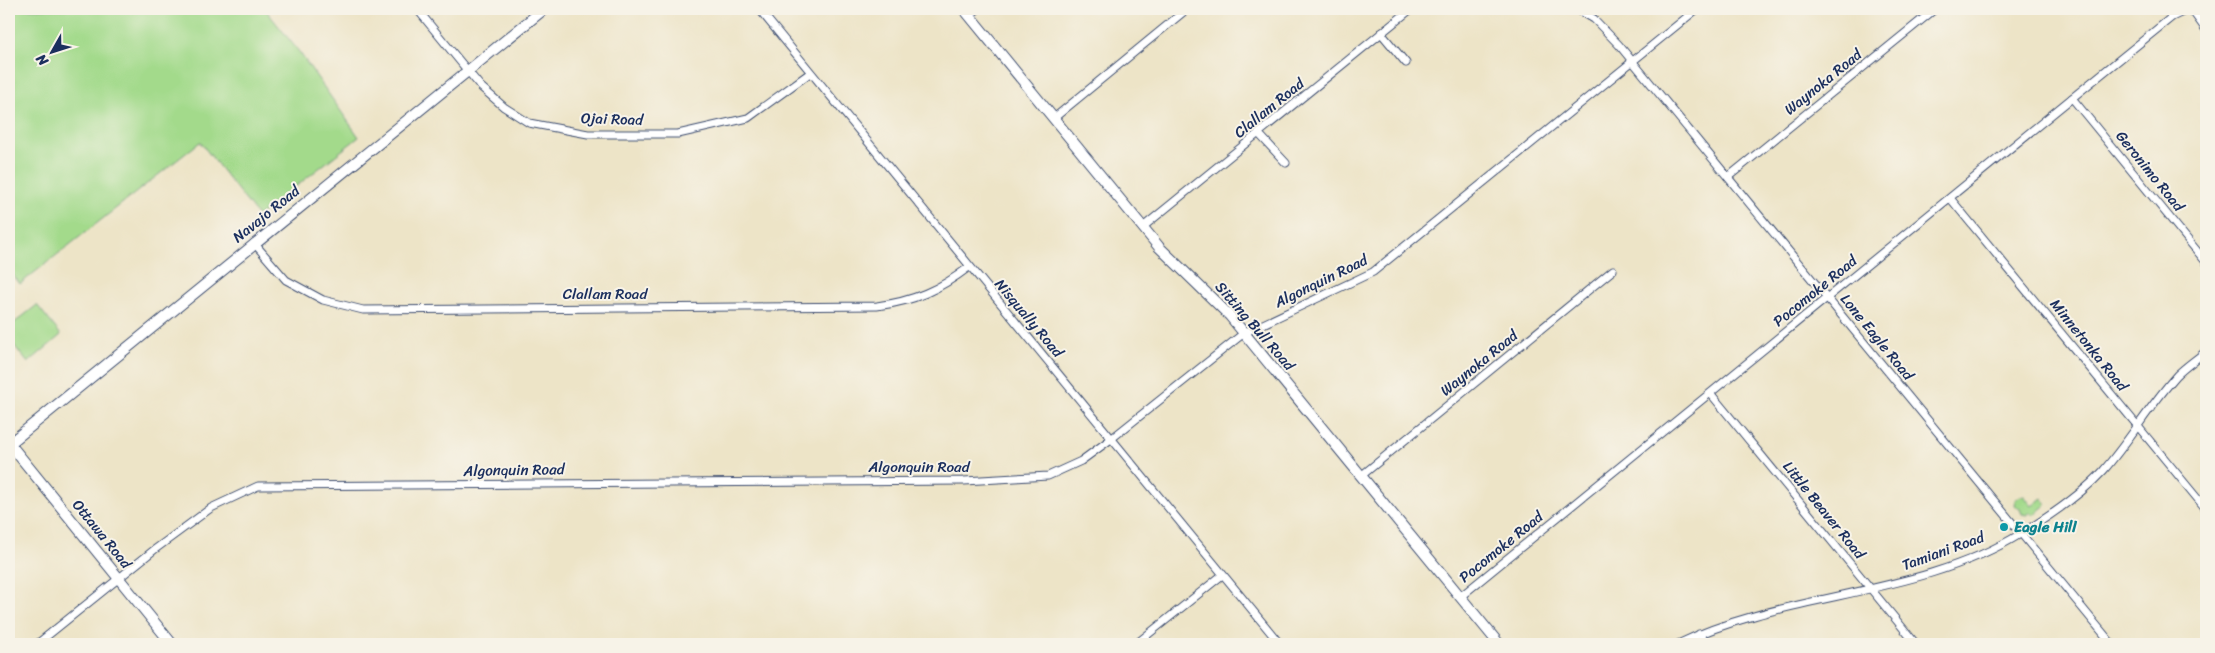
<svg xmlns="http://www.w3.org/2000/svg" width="2215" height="653" font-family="Sriracha,sans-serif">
<rect width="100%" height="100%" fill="#f7f3e8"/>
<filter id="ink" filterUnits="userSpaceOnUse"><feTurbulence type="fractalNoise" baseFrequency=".02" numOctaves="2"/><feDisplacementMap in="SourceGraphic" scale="10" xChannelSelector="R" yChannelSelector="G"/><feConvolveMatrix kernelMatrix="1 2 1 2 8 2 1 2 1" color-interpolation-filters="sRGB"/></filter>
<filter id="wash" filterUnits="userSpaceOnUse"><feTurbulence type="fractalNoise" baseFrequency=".0096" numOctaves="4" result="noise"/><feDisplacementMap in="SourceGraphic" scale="20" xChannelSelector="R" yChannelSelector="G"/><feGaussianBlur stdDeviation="1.12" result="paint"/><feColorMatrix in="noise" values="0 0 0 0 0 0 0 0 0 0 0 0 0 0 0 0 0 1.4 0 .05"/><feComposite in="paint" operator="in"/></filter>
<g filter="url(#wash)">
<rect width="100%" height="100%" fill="#ede4c7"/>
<g fill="#a3da8b" stroke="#5f8474">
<polygon points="9,9 265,9 300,53 359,137 258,216 200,142 20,284 9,270"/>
<polygon points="37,305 61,335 28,363 9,339 9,327"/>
<polygon points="2020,496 2024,496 2032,506 2042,498 2047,504 2033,515 2031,512 2027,515 2022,514 2020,509 2014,505 2015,500"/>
</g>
</g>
<g filter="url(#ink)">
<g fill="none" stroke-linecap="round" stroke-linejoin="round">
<defs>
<g id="street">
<polyline points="417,9 481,87 504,107 529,123 588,134 678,134 748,118 810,73"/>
<polyline points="759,9 1280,644"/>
<polyline points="1577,9 1594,19 1619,45 2112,644"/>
<polyline points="2191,9 2206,30"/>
<polyline points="970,15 978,9"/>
<polyline points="1381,33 1406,63"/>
<polyline points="2072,98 2206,262"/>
<polyline points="1054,118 1187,9"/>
<polyline points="1259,134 1286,163"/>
<polyline points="1728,177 1935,9"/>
<polyline points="1950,198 2206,509"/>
<polyline points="1143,227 1411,9"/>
<path d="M254 243 286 280 323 300 363 310 877 306C914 301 939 290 969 267"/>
<polyline points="1711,394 1916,644"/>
<polyline points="1361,476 1613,270"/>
<polyline points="1460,597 2072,98 2172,17 2189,9"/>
<polyline points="1699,634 1708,644"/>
<polyline points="37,644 154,550 211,508 258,486 964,481 1048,476 1081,461 1111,439 1244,333 1373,272 1697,9"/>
<polyline points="1136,644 1221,576"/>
<path d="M1678 644C1787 591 1918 598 2022 533 2050 516 2081 495 2103 471 2130 440 2150 405 2177 375 2186 366 2197 359 2206 351"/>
</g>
<g id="secondary">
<polyline points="964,9 1159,247 1230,316 1499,644"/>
<polyline points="9,443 172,644"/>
<polyline points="9,444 544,9"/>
</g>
</defs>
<use href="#street" stroke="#3a4a6e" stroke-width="9"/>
<use href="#secondary" stroke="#3a4a6e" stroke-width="12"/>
<use href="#street" stroke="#fff" stroke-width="7"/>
<use href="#secondary" stroke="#fff" stroke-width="10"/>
</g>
</g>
<circle fill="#0f9aa8" stroke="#f7f3e8" stroke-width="2" cx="2004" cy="527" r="5"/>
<g text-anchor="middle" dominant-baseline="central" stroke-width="4" stroke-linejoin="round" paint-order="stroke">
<g font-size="15" fill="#1b2f5e" stroke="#f7f3e8">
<text transform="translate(1823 82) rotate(-39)">Waynoka Road</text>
<text transform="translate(1269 108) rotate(-39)">Clallam Road</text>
<text transform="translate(612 119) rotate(2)">Ojai Road</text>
<text transform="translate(2150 171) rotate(51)">Geronimo Road</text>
<text transform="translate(266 214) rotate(-39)">Navajo Road</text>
<text transform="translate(1321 281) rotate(-26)">Algonquin Road</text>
<text transform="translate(1815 291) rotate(-39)">Pocomoke Road</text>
<text x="605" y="294">Clallam Road</text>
<text transform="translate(1029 318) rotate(50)">Nisqually Road</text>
<text transform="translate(1255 326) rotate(49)">Sitting Bull Road</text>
<text transform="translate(1877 337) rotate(51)">Lone Eagle Road</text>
<text transform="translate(2089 345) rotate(51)">Minnetonka Road</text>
<text transform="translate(1479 363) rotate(-39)">Waynoka Road</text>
<text x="919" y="467">Algonquin Road</text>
<text transform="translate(514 470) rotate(-1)">Algonquin Road</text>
<text transform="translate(1824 510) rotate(51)">Little Beaver Road</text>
<text transform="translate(102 534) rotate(51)">Ottawa Road</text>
<text transform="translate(1501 547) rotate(-39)">Pocomoke Road</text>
<text transform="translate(1943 551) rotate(-20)">Tamiani Road</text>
</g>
<g font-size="15" font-weight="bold" fill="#0d838f" stroke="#f7f3e8" text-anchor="start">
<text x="2014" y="527">Eagle Hill</text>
</g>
</g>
<rect width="2215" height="653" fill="none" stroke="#f7f3e8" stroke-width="30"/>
<g transform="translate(52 52) rotate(231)" stroke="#f7f3e8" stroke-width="4" paint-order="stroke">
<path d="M0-4L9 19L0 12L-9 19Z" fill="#1b2f5e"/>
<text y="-8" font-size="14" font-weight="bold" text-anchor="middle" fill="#1b2f5e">N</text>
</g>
</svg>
